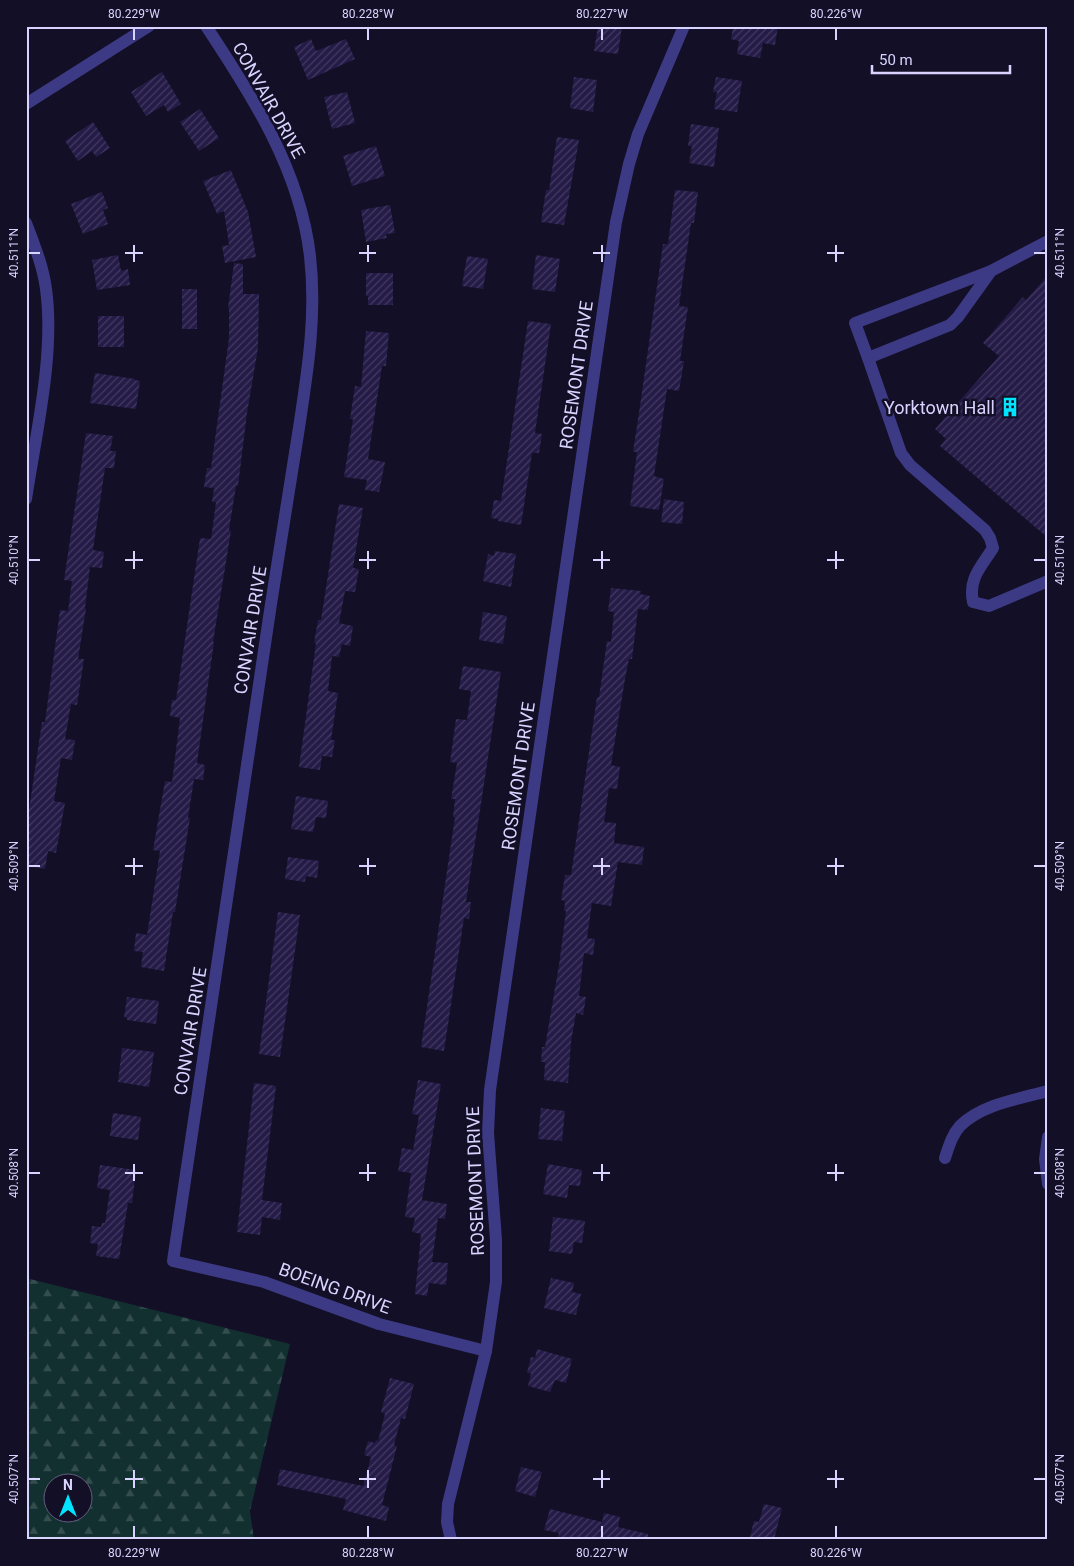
<svg xmlns="http://www.w3.org/2000/svg" width="1074" height="1566" font-family="Roboto,sans-serif">
<defs>
<pattern id="forest-firs" width="22" height="20" patternUnits="userSpaceOnUse" patternTransform="scale(1.25)"><rect width="22" height="20" fill="#12302f"/><path d="M5 1l3.5 6h-7zM16 11l3.5 6h-7z" fill="#344d4e"/></pattern>
<pattern id="building-hatch" width="6" height="6" patternUnits="userSpaceOnUse" patternTransform="scale(1.25)"><rect width="6" height="6" fill="#241b47"/><path d="M-1 1l2-2M0 6l6-6M5 7l2-2" fill="none" stroke="#433b63"/></pattern>
</defs>
<rect width="100%" height="100%" fill="#130f26"/>
<path fill="url(#forest-firs)" fill-rule="evenodd" d="M26 1278 290 1344 250 1511 254 1540H26ZM52 1484H82V1514H52Z"/>
<g fill="url(#building-hatch)">
<polygon points="598,26 622,26 618,54 594,51"/>
<polygon points="733,26 778,26 775,45 763,43 760,58 737,54 739,41 731,39"/>
<polygon points="311,39 316,51 346,39 355,59 308,80 294,47"/>
<polygon points="162,72 181,104 168,112 164,105 146,116 131,92"/>
<polygon points="574,77 597,80 593,112 570,108"/>
<polygon points="716,77 742,81 737,112 714,109 717,92 713,92"/>
<polygon points="347,92 355,123 332,129 324,97"/>
<polygon points="200,109 219,138 199,151 180,122"/>
<polygon points="93,122 110,148 96,157 92,151 78,161 65,141"/>
<polygon points="691,124 719,128 714,167 689,163 692,146 688,146"/>
<polygon points="557,137 579,140 564,225 541,222 546,190 549,190"/>
<polygon points="376,146 385,176 352,186 343,156"/>
<polygon points="231,170 248,212 256,257 225,263 222,246 229,245 224,211 217,214 203,181"/>
<polygon points="675,190 698,192 694,223 691,223 679,306 688,307 680,361 684,361 679,391 667,389 654,476 664,479 659,510 630,506 637,452 633,452 640,406 663,244 668,244"/>
<polygon points="102,192 108,208 103,210 108,224 83,234 71,204"/>
<polygon points="390,205 395,233 386,234 387,238 366,242 361,210"/>
<polygon points="118,255 121,271 128,269 130,285 97,290 92,260"/>
<polygon points="536,255 560,259 555,292 532,289"/>
<polygon points="467,256 488,259 483,289 462,286"/>
<polygon points="234,263 243,264 243,294 259,294 258,348 247,413 238,486 236,486 229,530 231,531 213,642 214,642 197,763 205,765 203,780 194,779 188,818 190,818 175,912 173,912 164,971 141,967 143,952 134,951 136,933 147,935 160,851 153,850 165,781 172,782 180,718 170,716 172,700 176,700 200,538 211,539 216,502 212,502 214,488 204,487 207,468 211,468 229,338 229,308 228,308"/>
<polygon points="366,273 393,273 393,305 368,305 368,296 366,296"/>
<polygon points="1048,275 1048,538 940,446 946,439 935,429 999,356 983,343 1023,297 1026,300"/>
<rect x="182" y="289" width="15" height="40"/>
<rect x="98" y="316" width="26" height="31"/>
<polygon points="528,321 551,324 535,433 542,434 539,453 532,453 521,525 498,521 498,519 491,518 494,500 501,501"/>
<polygon points="366,331 389,333 386,366 382,366 368,459 385,462 379,492 365,490 367,480 344,477 353,419 350,419 355,386 361,387"/>
<polygon points="95,373 135,379 135,380 140,381 136,409 90,403"/>
<polygon points="86,433 113,436 110,451 116,451 114,468 105,468 93,550 104,552 102,568 90,567 85,608 86,609 78,659 84,659 77,705 71,704 65,739 75,740 72,760 61,758 54,801 65,803 56,853 48,851 45,869 26,866 26,830 42,722 45,722 60,610 68,611 72,581 64,580"/>
<polygon points="664,499 684,502 682,524 661,522"/>
<polygon points="339,504 363,508 353,568 359,569 355,592 345,591 339,623 353,626 350,646 342,644 339,657 332,656 328,691 338,693 331,740 335,740 332,757 322,756 320,770 299,767 316,643 314,643 318,620 321,620"/>
<polygon points="495,551 516,554 511,587 483,581 488,554 494,556"/>
<polygon points="611,588 641,591 640,594 650,596 648,610 638,609 632,659 629,659 625,679 611,765 620,767 617,789 609,788 604,822 616,823 614,843 644,847 642,865 618,862 611,906 592,903 587,938 595,939 593,955 584,953 579,996 586,997 583,1015 576,1013 571,1042 568,1083 544,1080 545,1062 541,1062 542,1047 545,1047 559,965 566,911 564,911 565,901 561,900 565,875 571,875 597,697 599,697 607,641 611,642 614,612 608,611"/>
<polygon points="483,612 507,616 503,644 479,640"/>
<polygon points="463,666 501,672 466,902 471,902 469,919 464,918 444,1051 421,1047 455,817 453,817 455,799 451,799 457,763 450,762 456,719 467,720 471,691 459,689"/>
<polygon points="296,796 328,801 326,818 316,817 313,832 291,829"/>
<polygon points="288,857 319,861 317,878 306,876 305,882 285,879"/>
<polygon points="278,912 300,915 280,1057 259,1054"/>
<polygon points="127,997 159,1001 156,1024 127,1020 127,1018 124,1017"/>
<polygon points="122,1048 154,1052 149,1087 118,1082"/>
<polygon points="418,1080 441,1084 422,1200 447,1204 445,1219 438,1218 432,1262 448,1263 446,1285 429,1283 427,1296 415,1294 421,1234 412,1232 415,1218 405,1217 411,1173 398,1171 402,1148 413,1150 419,1115 412,1114"/>
<polygon points="254,1083 276,1086 262,1200 282,1203 280,1220 262,1217 260,1235 237,1232"/>
<polygon points="541,1108 565,1111 562,1141 538,1139"/>
<polygon points="113,1113 141,1117 138,1140 110,1136"/>
<polygon points="548,1164 582,1170 580,1186 569,1185 567,1198 543,1194"/>
<polygon points="100,1165 136,1170 132,1203 128,1203 119,1259 96,1256 98,1244 90,1243 92,1226 101,1227 102,1223 105,1223 110,1190 97,1188"/>
<polygon points="553,1217 585,1221 582,1243 574,1242 572,1254 549,1251"/>
<polygon points="551,1278 574,1283 572,1292 581,1294 576,1315 544,1308"/>
<polygon points="537,1349 572,1359 566,1383 555,1380 550,1392 528,1386 531,1373 527,1373 531,1357 535,1358"/>
<polygon points="390,1378 414,1384 405,1419 401,1418 394,1445 397,1446 382,1505 389,1507 386,1521 343,1510 346,1499 277,1485 280,1469 363,1486 371,1457 364,1455 368,1441 375,1443 376,1440 378,1441 385,1414 381,1412"/>
<polygon points="521,1467 542,1472 535,1497 515,1491"/>
<polygon points="764,1504 782,1508 774,1540 749,1540 754,1521 759,1522"/>
<polygon points="550,1509 602,1522 604,1513 620,1517 618,1527 648,1534 648,1540 557,1540 559,1533 544,1530"/>
</g>
<g fill="none" stroke-linecap="round" stroke-linejoin="round">
<g stroke="#3d3a85" stroke-width="12">
<path d="M206 26C253 97 300 170 310 256 317 317 307 375 298 434 289 491 280 548 271 604 238 823 206 1042 173 1261L264 1282 379 1324 486 1351"/>
<polyline points="26,104 149,26"/>
<path d="M26 223C34 244 43 266 46 289 55 354 36 433 26 499"/>
<path d="M1048 241 991 271 958 317 950 325 868 358 901 453 910 465 985 530 990 538 993 548C981 567 968 579 973 602L989 606 1048 581"/>
<polyline points="868,358 855,323 991,271"/>
<polyline points="1048,1137 1045,1159 1048,1184"/>
<path d="M945 1158C949 1146 952 1135 960 1126 982 1104 1019 1099 1048 1091"/>
<polyline points="451,1540 447,1522 448,1504 486,1351 496,1282 496,1240 488,1133 490,1090 616,222 629,164 638,134 684,26"/>
</g>
</g>
<path fill="none" stroke="#d9d4ff" stroke-width="2" d="M134 28V40M368 28V40M602 28V40M836 28V40M134 245V262M368 245V262M602 245V262M836 245V262M28 253H40M125 253H143M359 253H376M593 253H610M827 253H844M1034 253H1046M134 551V569M368 551V569M602 551V569M836 551V569M28 560H40M125 560H143M359 560H376M593 560H610M827 560H844M1034 560H1046M134 858V875M368 858V875M602 858V875M836 858V875M28 866H40M125 866H143M359 866H376M593 866H610M827 866H844M1034 866H1046M134 1164V1181M368 1164V1181M602 1164V1181M836 1164V1181M28 1173H40M125 1173H143M359 1173H376M593 1173H610M827 1173H844M1034 1173H1046M134 1470V1488M368 1470V1488M602 1470V1488M836 1470V1488M28 1479H40M125 1479H143M359 1479H376M593 1479H610M827 1479H844M1034 1479H1046M134 1526V1538M368 1526V1538M602 1526V1538M836 1526V1538"/>
<defs>
<symbol id="building-bare" viewBox="-9 -9 18 18"><path d="M-4-6H4V6H1V3H-1V6H-4ZM-2.5-4.3h1.7v1.8h-1.7ZM.8-4.3h1.7v1.8H.8ZM-2.5-1h1.7V.8h-1.7ZM.8-1h1.7V.8H.8Z" fill="#00e5ff" stroke="#130f26" stroke-width="2.5" paint-order="stroke"/></symbol>
</defs>
<g fill-rule="evenodd">
<use href="#building-bare" x="996" y="393" width="28" height="28"/>
</g>
<g text-anchor="middle" dominant-baseline="central" stroke-width="5" stroke-linejoin="round" paint-order="stroke">
<g font-size="18" fill="#d9d4ff" stroke="#130f26">
<text transform="translate(269 100) rotate(61)">CONVAIR DRIVE</text>
<text transform="translate(576 375) rotate(-82)">ROSEMONT DRIVE</text>
<text transform="translate(250 630) rotate(-81)">CONVAIR DRIVE</text>
<text transform="translate(518 776) rotate(-82)">ROSEMONT DRIVE</text>
<text transform="translate(190 1031) rotate(-81)">CONVAIR DRIVE</text>
<text transform="translate(475 1181) rotate(-92)">ROSEMONT DRIVE</text>
<text transform="translate(335 1288) rotate(20)">BOEING DRIVE</text>
</g>
<g font-size="18" fill="#d9d4ff" stroke="#130f26" text-anchor="end">
<text x="995" y="407">Yorktown Hall</text>
</g>
</g>
<rect width="1074" height="1566" fill="none" stroke="#130f26" stroke-width="55"/>
<g transform="translate(68 1498)"><circle r="24" fill="#130f26" stroke="#625e7d"/>
<path d="M0-4L9 19L0 12L-9 19Z" fill="#00e5ff"/>
<text y="-8" font-size="14" font-weight="bold" text-anchor="middle" fill="#d9d4ff">N</text>
</g>
<path d="M872 65v8h138v-8" fill="none" stroke="#d9d4ff" stroke-width="2.5"/>
<text x="879" y="65" font-size="15" fill="#d9d4ff" stroke="#130f26" stroke-width="4" paint-order="stroke">50 m</text>
<rect x="28" y="28" width="1018" height="1510" fill="none" stroke="#d9d4ff" stroke-width="2"/>
<g font-size="12" text-anchor="middle" fill="#d9d4ff">
<text x="134" y="18">80.229°W</text>
<text x="368" y="18">80.228°W</text>
<text x="602" y="18">80.227°W</text>
<text x="836" y="18">80.226°W</text>
<text transform="translate(14 253) rotate(-90)" y="4">40.511°N</text>
<text transform="translate(1060 253) rotate(-90)" y="4">40.511°N</text>
<text transform="translate(14 560) rotate(-90)" y="4">40.510°N</text>
<text transform="translate(1060 560) rotate(-90)" y="4">40.510°N</text>
<text transform="translate(14 866) rotate(-90)" y="4">40.509°N</text>
<text transform="translate(1060 866) rotate(-90)" y="4">40.509°N</text>
<text transform="translate(14 1173) rotate(-90)" y="4">40.508°N</text>
<text transform="translate(1060 1173) rotate(-90)" y="4">40.508°N</text>
<text transform="translate(14 1479) rotate(-90)" y="4">40.507°N</text>
<text transform="translate(1060 1479) rotate(-90)" y="4">40.507°N</text>
<text x="134" y="1557">80.229°W</text>
<text x="368" y="1557">80.228°W</text>
<text x="602" y="1557">80.227°W</text>
<text x="836" y="1557">80.226°W</text>
</g>
</svg>
